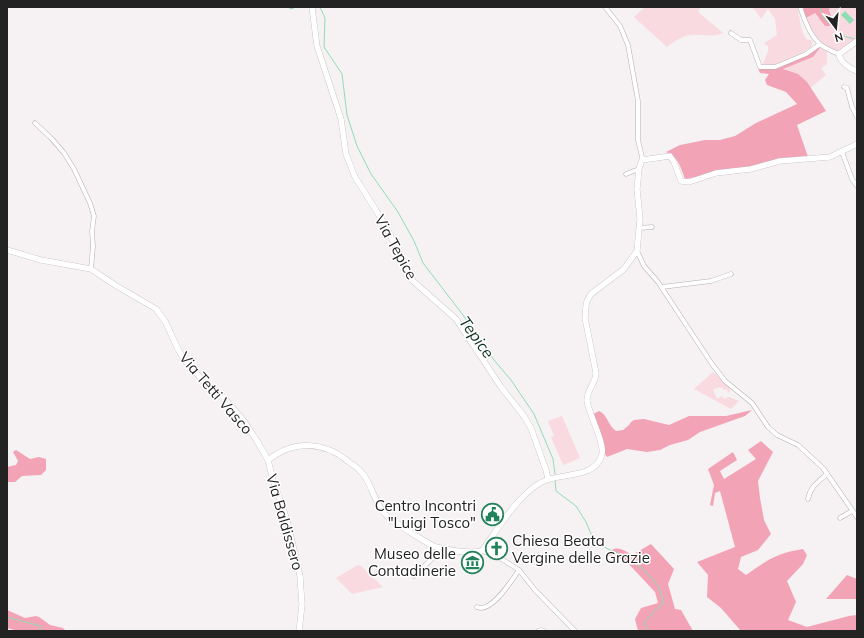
<svg xmlns="http://www.w3.org/2000/svg" width="864" height="638" font-family="Mulish,sans-serif">
<rect width="100%" height="100%" fill="#f6f1f2"/>
<g fill="#f9dae0">
<path d="M645 7H701L698 12 723 33C712 38 701 34 690 35 682 36 673 42 667 47L634 17Z"/>
<path d="M750 7H797C800 18 800 29 806 39L813 41 811 47 803 52 773 65 763 64 768 51V46L764 43 777 35 775 19 768 9 761 19 755 10Z"/>
<path d="M830 7H857V38L838 51C822 46 812 33 806 18L815 13 818 18 833 20 829 10Z"/>
<polygon points="820,48 827,52 827,64 821,68 826,75 810,88 807,82 783,69 813,57"/>
<polygon points="713,372 729,386 730,391 728,393 727,389 724,390 722,387 720,388 719,387 713,390 717,399 722,396 724,399 729,397 739,401 731,409 694,389"/>
<polygon points="562,416 580,458 563,465 551,437 554,436 548,421"/>
<polygon points="484,505 491,505 491,521 484,520"/>
<polygon points="358,565 361,566 383,587 352,594 336,578"/>
</g>
<g fill="#f3a3b6">
<polygon points="805,7 830,7 829,10 833,21 830,26 825,26 815,13 806,18 803,9"/>
<path d="M819 46 820 48 813 57 783 69 798 74 807 82 826 111 797 125 808 157 685 179C681 168 678 156 666 152L680 145 705 140H720L735 136 756 123 797 104 786 92 767 85 765 80 769 74 760 73 758 68H776Z"/>
<path d="M752 410 745 416 700 432 688 440 670 445 660 450 647 452 627 449 607 457 605 454 593 414 599 411C608 415 608 426 616 431L623 430 629 425 631 422 634 420 644 419 669 425 689 416H726Z"/>
<path d="M761 441 773 452 758 481 760 498 764 520 771 534 758 550 741 557 738 569 746 575C768 560 776 553 803 549L807 555 803 564 787 581 796 602 788 620 807 627 849 616 857 615V631H741L721 608 707 597 708 575 697 562 735 547 720 491 715 493 713 506 710 505 714 485 708 469 733 452 737 460 720 471 724 479 756 459 748 450Z"/>
<polygon points="16,450 30,459 39,457 46,459 46,470 41,475 22,476 15,482 7,482 7,467 16,465 18,461 13,452"/>
<path d="M651 544 674 569 668 584 675 609 681 610 693 631H638L635 619 641 608 658 603 655 592 626 561 606 555C616 544 622 549 632 555Z"/>
<polygon points="847,575 857,579 857,599 826,599"/>
<polygon points="7,610 25,618 36,616 39,617 50,625 63,628 66,631 18,631 7,628"/>
</g>
<polygon fill="#8fddb5" points="845,11 854,20 850,24 841,15"/>
<g fill="none" stroke-linecap="round" stroke-linejoin="round">
<g stroke="#8fddb5" stroke-width="1">
<polyline points="287,7 292,9 295,7"/>
<polyline points="320,7 325,18 324,47 342,74 347,115 357,146 371,174 398,212 414,241 423,263 463,315 494,360 511,380 534,414 553,459 555,474"/>
<polyline points="820,7 824,18 831,25"/>
<polyline points="840,35 854,39"/>
<polyline points="555,480 556,491 576,506 586,522 594,541 608,549 625,556 643,569 659,587 664,603 654,611 645,622 647,631"/>
<polyline points="7,617 40,626 41,631"/>
</g>
<defs>
<g id="street">
<polyline points="605,7 620,26 628,45 638,101 638,140 642,157 644,159"/>
<path d="M800 7C805 21 811 39 824 47 829 50 834 52 839 54"/>
<polyline points="731,33 741,40 750,40 760,67 775,67 806,54 820,44"/>
<polyline points="844,87 847,88 852,107 857,117"/>
<polyline points="35,123 52,139 64,153 74,169 90,203 94,216 92,231 93,246 91,269"/>
<polyline points="842,152 852,179 857,186"/>
<polyline points="626,174 639,169"/>
<polyline points="639,228 652,227"/>
<polyline points="637,251 644,266 658,282 712,364 725,381 752,403 768,427 777,435 798,445 823,468 857,517"/>
<polyline points="662,287 711,281 731,274"/>
<path d="M808 499C810 487 818 482 827 474"/>
<polyline points="840,518 852,511"/>
<polyline points="482,551 495,555 519,570 535,590 575,631"/>
<polyline points="414,576 438,553 441,548"/>
<path d="M477 607C491 614 512 580 519 570"/>
<polyline points="538,631 541,630 544,631"/>
</g>
<g id="secondary">
<polyline points="312,7 317,46 341,119 346,154 355,177 384,223 413,281 456,319 501,387 524,416 531,428 546,470 548,479"/>
<path d="M857 41 839 54C840 62 850 69 857 71"/>
<polyline points="7,250 41,260 91,269 115,285 156,309 165,321 178,349 185,361 207,385 225,399 244,421 257,441 268,460 273,480 287,520 300,576 302,605 299,631"/>
<path d="M268 460C294 440 324 441 349 462 354 465 359 469 363 474 373 487 375 505 387 516 393 522 428 544 436 547 448 550 470 554 482 551 497 530 522 488 547 480 565 473 596 478 602 454 605 444 589 414 587 401 586 391 596 383 596 373L585 318 586 306 587 301 591 294 624 269 637 251 640 219 637 189 639 169 642 160 670 156 674 162 681 181 689 182 716 173 751 169 780 161 830 157 857 144"/>
</g>
</defs>
<use href="#street" stroke="#b5b0b1" stroke-width="5"/>
<use href="#secondary" stroke="#b5b0b1" stroke-width="6"/>
<use href="#street" stroke="#fff" stroke-width="4"/>
<use href="#secondary" stroke="#fff" stroke-width="5.5"/>
</g>
<defs>
<symbol id="civic-ring" viewBox="-11 -11 22 22"><circle r="9.5" fill="#fff" stroke="#22825a" stroke-width="1.5"/><path d="M-.6-6.5H3V-4.5H.6V-3L4-1V1h2V6H-6V1h2V-1L-.6-3ZM-1.2 2.5V6h2.4V2.5Z" fill="#22825a"/></symbol>
<symbol id="church-ring" viewBox="-11 -11 22 22"><circle r="9.5" fill="#fff" stroke="#22825a" stroke-width="1.5"/><path d="M-1.2-6h2.4v3.5h3.3v2.4h-3.3V6h-2.4V-.1h-3.3v-2.4h3.3Z" fill="#22825a"/></symbol>
<symbol id="museum-ring" viewBox="-11 -11 22 22"><circle r="9.5" fill="#fff" stroke="#22825a" stroke-width="1.5"/><path d="M0-6L6-3V-2H-6V-3ZM-5-1h2V3h-2ZM-1-1h2V3h-2ZM3-1h2V3H3ZM-6 4H6V6H-6Z" fill="#22825a"/></symbol>
</defs>
<g fill-rule="evenodd">
<use href="#civic-ring" x="480" y="502" width="25" height="25"/>
<use href="#church-ring" x="484" y="536" width="25" height="25"/>
<use href="#museum-ring" x="460" y="550" width="25" height="25"/>
</g>
<g text-anchor="middle" dominant-baseline="central" stroke-width="3" stroke-linejoin="round" paint-order="stroke">
<g font-size="15" fill="#242323" stroke="#fff">
<text transform="translate(396 247) rotate(61)">Via Tepice</text>
<text transform="translate(216 393) rotate(49)">Via Tetti Vasco</text>
<text transform="translate(285 522) rotate(74)">Via Baldissero</text>
</g>
<g font-size="15" fill="#242323" stroke="#fff" text-anchor="end">
<text x="476" y="505">Centro Incontri<tspan x="476" dy="17">"Luigi Tosco"</tspan></text>
<text x="512" y="540" text-anchor="start">Chiesa Beata<tspan x="512" dy="17">Vergine delle Grazie</tspan></text>
<text x="456" y="553">Museo delle<tspan x="456" dy="17">Contadinerie</tspan></text>
</g>
<g font-size="16" font-style="italic" fill="#0d3121" stroke="#fff">
<text transform="translate(477 337) rotate(54)">Tepice</text>
</g>
</g>
<rect width="864" height="638" fill="none" stroke="#242323" stroke-width="16"/>
<g transform="translate(836 28) rotate(164)" stroke="#ffffff" stroke-width="3" paint-order="stroke">
<path d="M0-3L7 15L0 10L-7 15Z" fill="#242323"/>
<text y="-6" font-size="11" font-weight="bold" text-anchor="middle" fill="#242323">N</text>
</g>
</svg>
